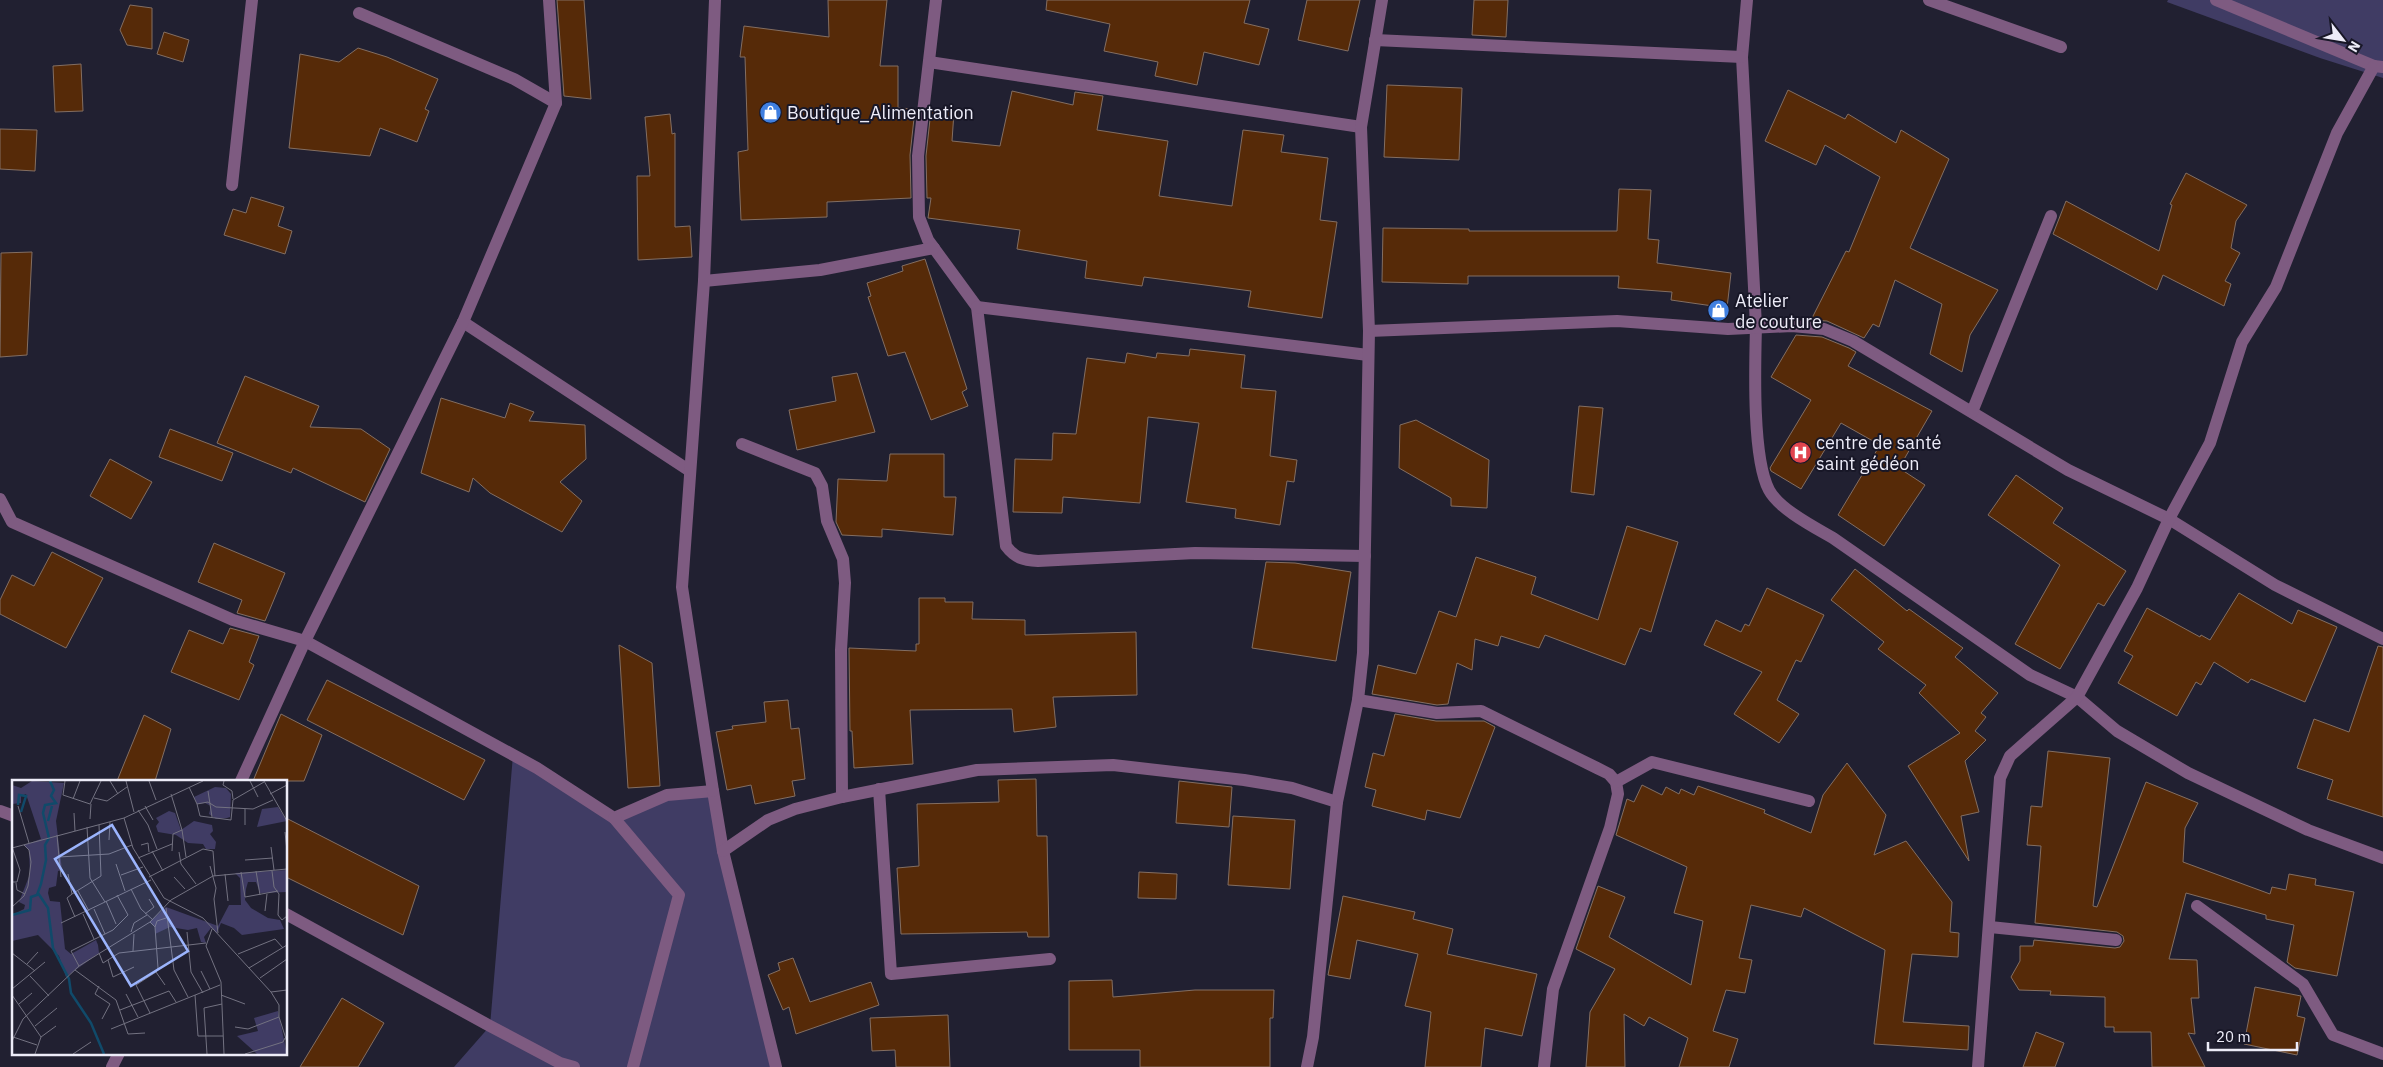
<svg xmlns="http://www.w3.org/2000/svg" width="2383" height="1067" font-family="'IBM Plex Sans',sans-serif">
<rect width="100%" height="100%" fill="#212031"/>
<g fill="#403c64">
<polygon points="2168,0 2383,0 2383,78 2320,58 2167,2"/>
<polygon points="513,755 614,818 667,795 713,791 776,1067 454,1067 490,1026"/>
</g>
<g fill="#562a08" stroke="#836e62">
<polygon points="557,0 584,0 591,99 564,96"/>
<polygon points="828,0 887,0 880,66 898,66 898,108 915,109 910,155 911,198 827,202 827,217 741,220 738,152 748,150 745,57 740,57 744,26 829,37"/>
<polygon points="1047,0 1250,0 1244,23 1269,29 1259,65 1204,52 1197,85 1155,76 1158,62 1104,51 1110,24 1046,10"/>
<polygon points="1307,0 1360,0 1348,51 1298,40"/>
<polygon points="1474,0 1508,0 1506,37 1472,35"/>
<polygon points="130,5 152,8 152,49 127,45 120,30"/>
<polygon points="164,32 189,40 183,62 157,54"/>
<polygon points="358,48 387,57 438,79 425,109 429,111 417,142 380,128 370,156 289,148 300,54 339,62"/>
<polygon points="81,64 83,111 55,112 53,66"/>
<polygon points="1387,85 1462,88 1459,160 1384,157"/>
<polygon points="1788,90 1845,119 1848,114 1896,143 1901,130 1949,159 1910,248 1998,290 1970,335 1962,372 1930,354 1942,304 1895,280 1879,327 1873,324 1864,338 1827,321 1811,320 1846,251 1849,252 1880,177 1825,145 1816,165 1765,141"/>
<polygon points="1012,91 1073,105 1075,92 1103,96 1097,130 1168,141 1159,196 1232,206 1243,130 1284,135 1281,152 1328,158 1320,220 1337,222 1322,318 1248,307 1251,291 1144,277 1142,286 1085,278 1087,261 1017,249 1020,230 928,218 931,198 927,198 926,156 931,110 954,112 952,141 1000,146"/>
<polygon points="670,114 672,134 675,133 675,227 690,226 692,257 638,260 637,176 650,176 645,117"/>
<polygon points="0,129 37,130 35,171 0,169"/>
<polygon points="2186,173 2247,205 2236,221 2231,248 2240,253 2225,281 2231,284 2224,306 2163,275 2157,290 2053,234 2066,201 2159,251 2172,205 2170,204"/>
<polygon points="1619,189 1651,190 1648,239 1659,240 1657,263 1731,273 1727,308 1671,300 1672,292 1618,288 1619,276 1468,276 1468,284 1382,282 1383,228 1469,229 1469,231 1617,231"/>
<polygon points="251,197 284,207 278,226 292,231 285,254 224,235 233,209 246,213"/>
<polygon points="32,252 27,355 0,357 1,253"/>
<polygon points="925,259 967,389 962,392 968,406 931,420 905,352 888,356 868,297 871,296 867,283 903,271 902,266"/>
<polygon points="1796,335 1822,337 1849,348 1856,352 1848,366 1932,411 1899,468 1925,485 1884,546 1838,515 1880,445 1841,423 1801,489 1771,471 1770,468 1811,400 1771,377"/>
<polygon points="1190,349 1245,355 1241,388 1276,391 1270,456 1297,460 1294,482 1287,481 1280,525 1235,518 1236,509 1186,502 1199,423 1148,417 1140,503 1063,497 1062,513 1013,512 1015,459 1052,460 1053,433 1076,434 1087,358 1125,363 1127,353 1156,358 1157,353 1189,356"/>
<polygon points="857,373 875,432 797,450 789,410 836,401 832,377"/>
<polygon points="245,376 319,406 310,427 361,429 390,449 365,502 293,468 291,473 217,443"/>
<polygon points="441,398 505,418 510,403 534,412 529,421 585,425 586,459 560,482 582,501 562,532 490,493 473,478 469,492 421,473"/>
<polygon points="1579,406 1603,408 1594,495 1571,492"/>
<polygon points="1416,420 1489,460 1487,508 1451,506 1451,498 1399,468 1400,425"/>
<polygon points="170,429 233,453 222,481 159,457"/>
<polygon points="890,454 944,454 944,497 956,497 953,535 882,529 882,537 842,535 836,522 838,479 887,481"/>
<polygon points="110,459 152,482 131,519 90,496"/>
<polygon points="2016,475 2063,508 2053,523 2126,571 2104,606 2098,603 2060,669 2015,644 2060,565 1988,515"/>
<polygon points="1627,526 1678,542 1651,632 1640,628 1625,665 1545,635 1539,648 1501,636 1498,646 1475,639 1472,670 1457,663 1448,704 1437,705 1372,694 1378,665 1416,674 1439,611 1456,617 1476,557 1536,577 1531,594 1598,620"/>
<polygon points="214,543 285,573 265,621 237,613 242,600 198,582"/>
<polygon points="52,552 103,578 66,648 0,614 0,600 12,575 34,586"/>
<polygon points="1266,562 1295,563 1351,572 1336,661 1252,648"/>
<polygon points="1855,569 1907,611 1909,609 1963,648 1955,657 1998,693 1981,713 1986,717 1975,731 1986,740 1965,761 1979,812 1961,816 1969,861 1908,766 1960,733 1919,693 1926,685 1878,649 1884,642 1831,600"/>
<polygon points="1767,588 1824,615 1801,662 1796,660 1777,700 1799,714 1779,743 1734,714 1762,672 1704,645 1716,620 1741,632 1745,624 1749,626"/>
<polygon points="2239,593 2292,624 2298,610 2337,627 2305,702 2251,679 2248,683 2214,662 2201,685 2196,682 2177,716 2118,683 2133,656 2124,651 2147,608 2200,637 2201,635 2210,640"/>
<polygon points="919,598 945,598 945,602 973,602 972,619 1025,620 1025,635 1136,632 1137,695 1053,697 1056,727 1014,732 1012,709 910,710 913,764 854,768 852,731 850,731 849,648 916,651 916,644 919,644"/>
<polygon points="230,628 259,636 249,662 254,665 239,700 171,672 189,630 223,644"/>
<polygon points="619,645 652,663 660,786 628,788"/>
<polygon points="2378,646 2383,647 2383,817 2327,799 2333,780 2297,768 2314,719 2349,732"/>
<polygon points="327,680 485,760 464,800 307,720"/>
<polygon points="788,700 791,729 799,728 805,779 792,781 795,796 755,804 751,785 727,790 716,732 733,729 732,726 766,722 764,702"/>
<polygon points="281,714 322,735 304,781 253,781"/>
<polygon points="1395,714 1436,721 1484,721 1495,727 1460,818 1427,810 1425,820 1372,806 1376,790 1365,787 1373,753 1384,756"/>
<polygon points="144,715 171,729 155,781 117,781"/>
<polygon points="2048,751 2110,758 2093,906 2097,907 2146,782 2198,803 2185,828 2183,862 2270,894 2272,887 2286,890 2289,874 2316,879 2315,885 2354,892 2337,976 2295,968 2287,962 2294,925 2266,919 2266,915 2186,893 2169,959 2197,960 2199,998 2191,998 2195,1034 2188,1033 2205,1067 2152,1067 2151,1032 2114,1032 2114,1027 2105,1027 2105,997 2050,995 2051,991 2019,990 2011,977 2020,961 2020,946 2033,946 2034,940 2115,948 2120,947 2124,941 2123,936 2117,932 2035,923 2041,846 2027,845 2031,806 2042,807"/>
<polygon points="1847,763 1886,815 1874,855 1906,841 1952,902 1950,932 1959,933 1958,957 1912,954 1903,1022 1969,1026 1968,1050 1874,1044 1885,950 1804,908 1801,917 1751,905 1739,958 1752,960 1745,993 1726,990 1713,1031 1738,1039 1729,1067 1679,1067 1688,1038 1649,1017 1644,1026 1624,1014 1625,1067 1586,1067 1590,1012 1615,969 1576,949 1598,886 1625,897 1609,937 1691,985 1703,921 1674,913 1687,867 1616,835 1627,799 1634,802 1642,785 1662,795 1666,787 1679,794 1681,789 1694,795 1698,786 1765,810 1764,813 1811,833 1823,795"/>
<polygon points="1036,779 1037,836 1047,836 1049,937 1028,937 1027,932 901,934 897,868 919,866 917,804 999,802 998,780"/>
<polygon points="1179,781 1232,787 1229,827 1176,823"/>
<polygon points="1233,816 1295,820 1290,889 1228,885"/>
<polygon points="286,818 419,886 403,935 286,877"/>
<polygon points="1139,872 1177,874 1176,899 1138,898"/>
<polygon points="1343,896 1415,912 1413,919 1453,929 1447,954 1537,974 1522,1036 1485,1028 1481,1067 1425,1067 1431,1012 1405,1006 1418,954 1357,940 1350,979 1328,975"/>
<polygon points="793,958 810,1002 871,982 879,1005 796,1034 789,1007 783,1010 768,975 780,970 778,963"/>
<polygon points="1112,980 1113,997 1195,990 1274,990 1273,1018 1270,1018 1270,1067 1140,1067 1140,1050 1069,1050 1069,981"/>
<polygon points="2255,987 2301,996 2297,1016 2305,1018 2297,1055 2244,1044"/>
<polygon points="342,998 384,1023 358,1067 300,1067"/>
<polygon points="948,1015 950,1067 896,1067 895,1050 872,1051 870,1018"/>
<polygon points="2036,1032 2064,1043 2055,1067 2023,1067"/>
</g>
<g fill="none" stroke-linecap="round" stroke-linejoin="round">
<g stroke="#7e5b81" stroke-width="12">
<path d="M936 0 918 156 919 217 928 240 977 307 1006 546C1015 558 1023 560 1038 561L1195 553 1365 556"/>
<path d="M1747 0 1742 57 1756 326C1755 365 1752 458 1769 490 1779 509 1814 527 1833 538L2030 675 2077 697 2117 731 2188 773 2308 830 2383 858"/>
<polyline points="1929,0 2061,47"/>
<polyline points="2216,0 2374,66"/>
<polyline points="359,13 514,79 556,103"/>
<polyline points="1375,40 1742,57"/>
<polyline points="929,62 1361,127"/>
<polyline points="232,185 252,0"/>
<polyline points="704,281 820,270 934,248"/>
<polyline points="977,307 1368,355"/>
<polyline points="463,322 690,471"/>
<polyline points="1369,331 1617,321 1728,329 1792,326 1824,329 1853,341 2068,470 2169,519 2275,585 2383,639"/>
<polyline points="1972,412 2051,216"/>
<polyline points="742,444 815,473 822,486 827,521 843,559 845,583 841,650 842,797"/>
<polyline points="0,499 12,522 233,620 305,641 537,768 614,818 667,795 713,791 723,851 776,1067"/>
<polyline points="1358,700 1437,713 1481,711 1597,768 1609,774 1616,782 1618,794 1610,828 1553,989 1544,1067"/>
<polyline points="241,781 305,641 463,322 556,103 549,0"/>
<polyline points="1616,782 1652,762 1809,801"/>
<polyline points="879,789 891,974 1050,959"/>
<polyline points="713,791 682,587 704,281 715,0"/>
<polyline points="0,811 14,816"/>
<polyline points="614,818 679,895 633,1067"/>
<polyline points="723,851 768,820 795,809 842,797 977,770 1113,765 1244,780 1292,788 1337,802"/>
<polyline points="2197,906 2303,984 2333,1035 2383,1054"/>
<polyline points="286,914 490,1026 560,1063 574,1067"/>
<polyline points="1990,927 2116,940"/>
<polyline points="112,1067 119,1053"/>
<polyline points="1307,1067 1313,1037 1337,802 1358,700 1363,653 1369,331 1361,127 1382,0"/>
<polyline points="1978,1067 2000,778 2010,756 2077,697 2137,588 2169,519 2210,443 2242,342 2276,287 2337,133 2374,66 2383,67"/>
</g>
</g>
<defs>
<symbol id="shop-disc" viewBox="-11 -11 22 22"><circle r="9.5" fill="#3f7fe0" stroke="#181727"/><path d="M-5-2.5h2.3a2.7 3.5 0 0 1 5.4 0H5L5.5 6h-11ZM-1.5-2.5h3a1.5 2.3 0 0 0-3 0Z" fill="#fff"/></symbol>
<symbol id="hospital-disc" viewBox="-11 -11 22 22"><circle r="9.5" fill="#e0444e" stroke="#181727"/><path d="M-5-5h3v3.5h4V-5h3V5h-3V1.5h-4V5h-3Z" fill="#fff"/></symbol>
</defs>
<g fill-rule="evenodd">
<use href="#shop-disc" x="758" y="100" width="25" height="25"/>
<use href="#shop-disc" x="1706" y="298" width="25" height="25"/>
<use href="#hospital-disc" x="1788" y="440" width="25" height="25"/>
</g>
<g text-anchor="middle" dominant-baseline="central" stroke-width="4" stroke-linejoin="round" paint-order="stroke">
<g font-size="18" fill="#edecf8" stroke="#181727" text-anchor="start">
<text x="787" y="112">Boutique_Alimentation</text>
<text x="1735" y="300">Atelier<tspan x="1735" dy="21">de couture</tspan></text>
<text x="1816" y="442">centre de santé<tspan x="1816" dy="21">saint gédéon</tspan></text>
</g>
</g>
<g transform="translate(12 780)">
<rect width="275" height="275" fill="#212031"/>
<path d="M20 1 52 3 44 41 50 90 46 91 44 106 37 108 36 113 38 121 48 122 53 169 59 174 84 160 86 165 87 173 54 197 47 176 26 155 0 161V135L12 129 13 125 7 122 18 94 17 70 12 65 29 59 14 14 9 16V23L0 24V5L9 8ZM203 7 214 8 219 14 218 37 215 38 204 39 197 34 199 26 193 23 185 24 182 17ZM266 27 275 41 245 47 250 29ZM157 31 163 33 169 50 182 41 200 45 201 51 198 54 204 62 203 69H194L191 64 176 63 164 55 146 52 144 46 147 42 144 38ZM275 90V112L248 113 244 102H236L234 109 233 120 239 128 256 138 268 140 272 149 230 155 222 148 209 143 205 153 199 148 192 157 194 163 189 162 185 148 176 150 158 147 143 154V147L138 142 154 127 206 146 217 125H229L228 98 223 93ZM266 231 275 274H245L225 256 246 251 242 238Z" fill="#403c64"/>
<path fill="none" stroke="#104a6a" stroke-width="2.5" d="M6 25 7 15 14 16 9 32M36 41 40 26M26 113 36 128 41 168 57 199 59 213 79 243 92 274M0 135 18 130 19 117 25 115 29 104 34 80 33 65 37 58 31 33 33 25 44 23 39 16 42 10 38 1"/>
<path fill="none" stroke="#737281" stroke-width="1" d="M53 1 51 15 78 24 89 1M98 1 106 14M114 1 122 32M137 1 144 20M212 1 211 5 220 11 221 19M238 1 246 17M252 1 275 41M177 7 185 24 196 22 204 27 241 29 261 20M196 11 200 37M159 14 170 50 174 77M258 14 275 5M82 18 95 21 115 7M61 19 68 1M185 24 188 36 219 40 221 20 252 2M6 26 17 63M133 26 141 40M233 29V45M126 30 136 45 145 69M62 33 63 51M112 38 121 68 152 118 191 138 259 212 267 225V237L275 262M78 39 79 24M75 47 78 98 93 122M273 52 275 71M45 55 47 77 97 74 120 65M97 60 98 42M129 65 136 63 137 72M259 67 262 90M0 68 112 38 191 1M140 71 151 91M160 71 161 54 170 50M167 72 169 84 184 104M47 77 49 97M126 78 160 64M233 80 261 78M104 84 113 111M198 86 204 108 202 119 206 153M244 91 248 115M260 91 262 107 267 114 266 135 270 140 275 136M229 92 233 117 266 111M56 94 60 114 89 96 87 45M213 94 216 121M109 95 131 87M137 97 191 69 201 71 203 96M162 97 173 109M0 102H5L8 90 0 67M4 103 5 110 13 114M119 109 129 129 141 140M66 111 77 131M60 114 55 118 63 137M94 121 104 144M0 127 12 116 16 106 19 82 17 70 12 65M154 128 162 190 176 217M82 129 93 154M253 131 255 114M71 134 82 159M133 134 142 127 137 119M49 143 139 100M143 147 145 141 157 137M200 149 194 166 209 202 212 274M119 152 122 143 135 135M175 152 179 192 191 213M121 171 122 154M0 173 23 191M87 173 91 183 107 173 194 163M226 174 263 159 271 168M96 180 101 197 122 187M15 184 26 172M67 186 59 171 101 150 116 135 105 115M237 188 275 165M63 190 104 220 116 254 133 253M189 191 198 209M18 196 37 216M248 198 275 179M153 205 144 192 146 188 143 147 138 142 159 120 201 96 275 89M87 206 83 214 98 224 90 239M0 209 33 182M259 212 275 210M114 214 126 237M0 215 29 257 23 274M183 215 186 256H211M209 215 233 224M7 224 20 213M108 230 157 211 164 222M138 233 124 205 144 192M23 246 45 228M223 247 236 249 267 237M99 249 208 205M1 257 25 265M29 257 44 246M0 261 11 239 67 186 138 142M61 274 79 262M195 274 192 228 210 224M233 274 271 262 273 258"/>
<path fill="#9bb4fd" fill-opacity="0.15" stroke="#9bb4fd" stroke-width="2.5" d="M100 45 176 171 119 206 43 79Z"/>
<rect width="275" height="275" fill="none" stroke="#edecf8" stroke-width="2.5"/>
</g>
<g transform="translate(2343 40) rotate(121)" stroke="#181727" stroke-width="4" paint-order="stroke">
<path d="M0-4L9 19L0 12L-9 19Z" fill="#edecf8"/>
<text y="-8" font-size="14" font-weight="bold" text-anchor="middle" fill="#edecf8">N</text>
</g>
<path d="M2208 1042v8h89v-8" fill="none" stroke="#edecf8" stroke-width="2.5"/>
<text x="2216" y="1042" font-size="15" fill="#edecf8" stroke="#181727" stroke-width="4" paint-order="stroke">20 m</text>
</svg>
